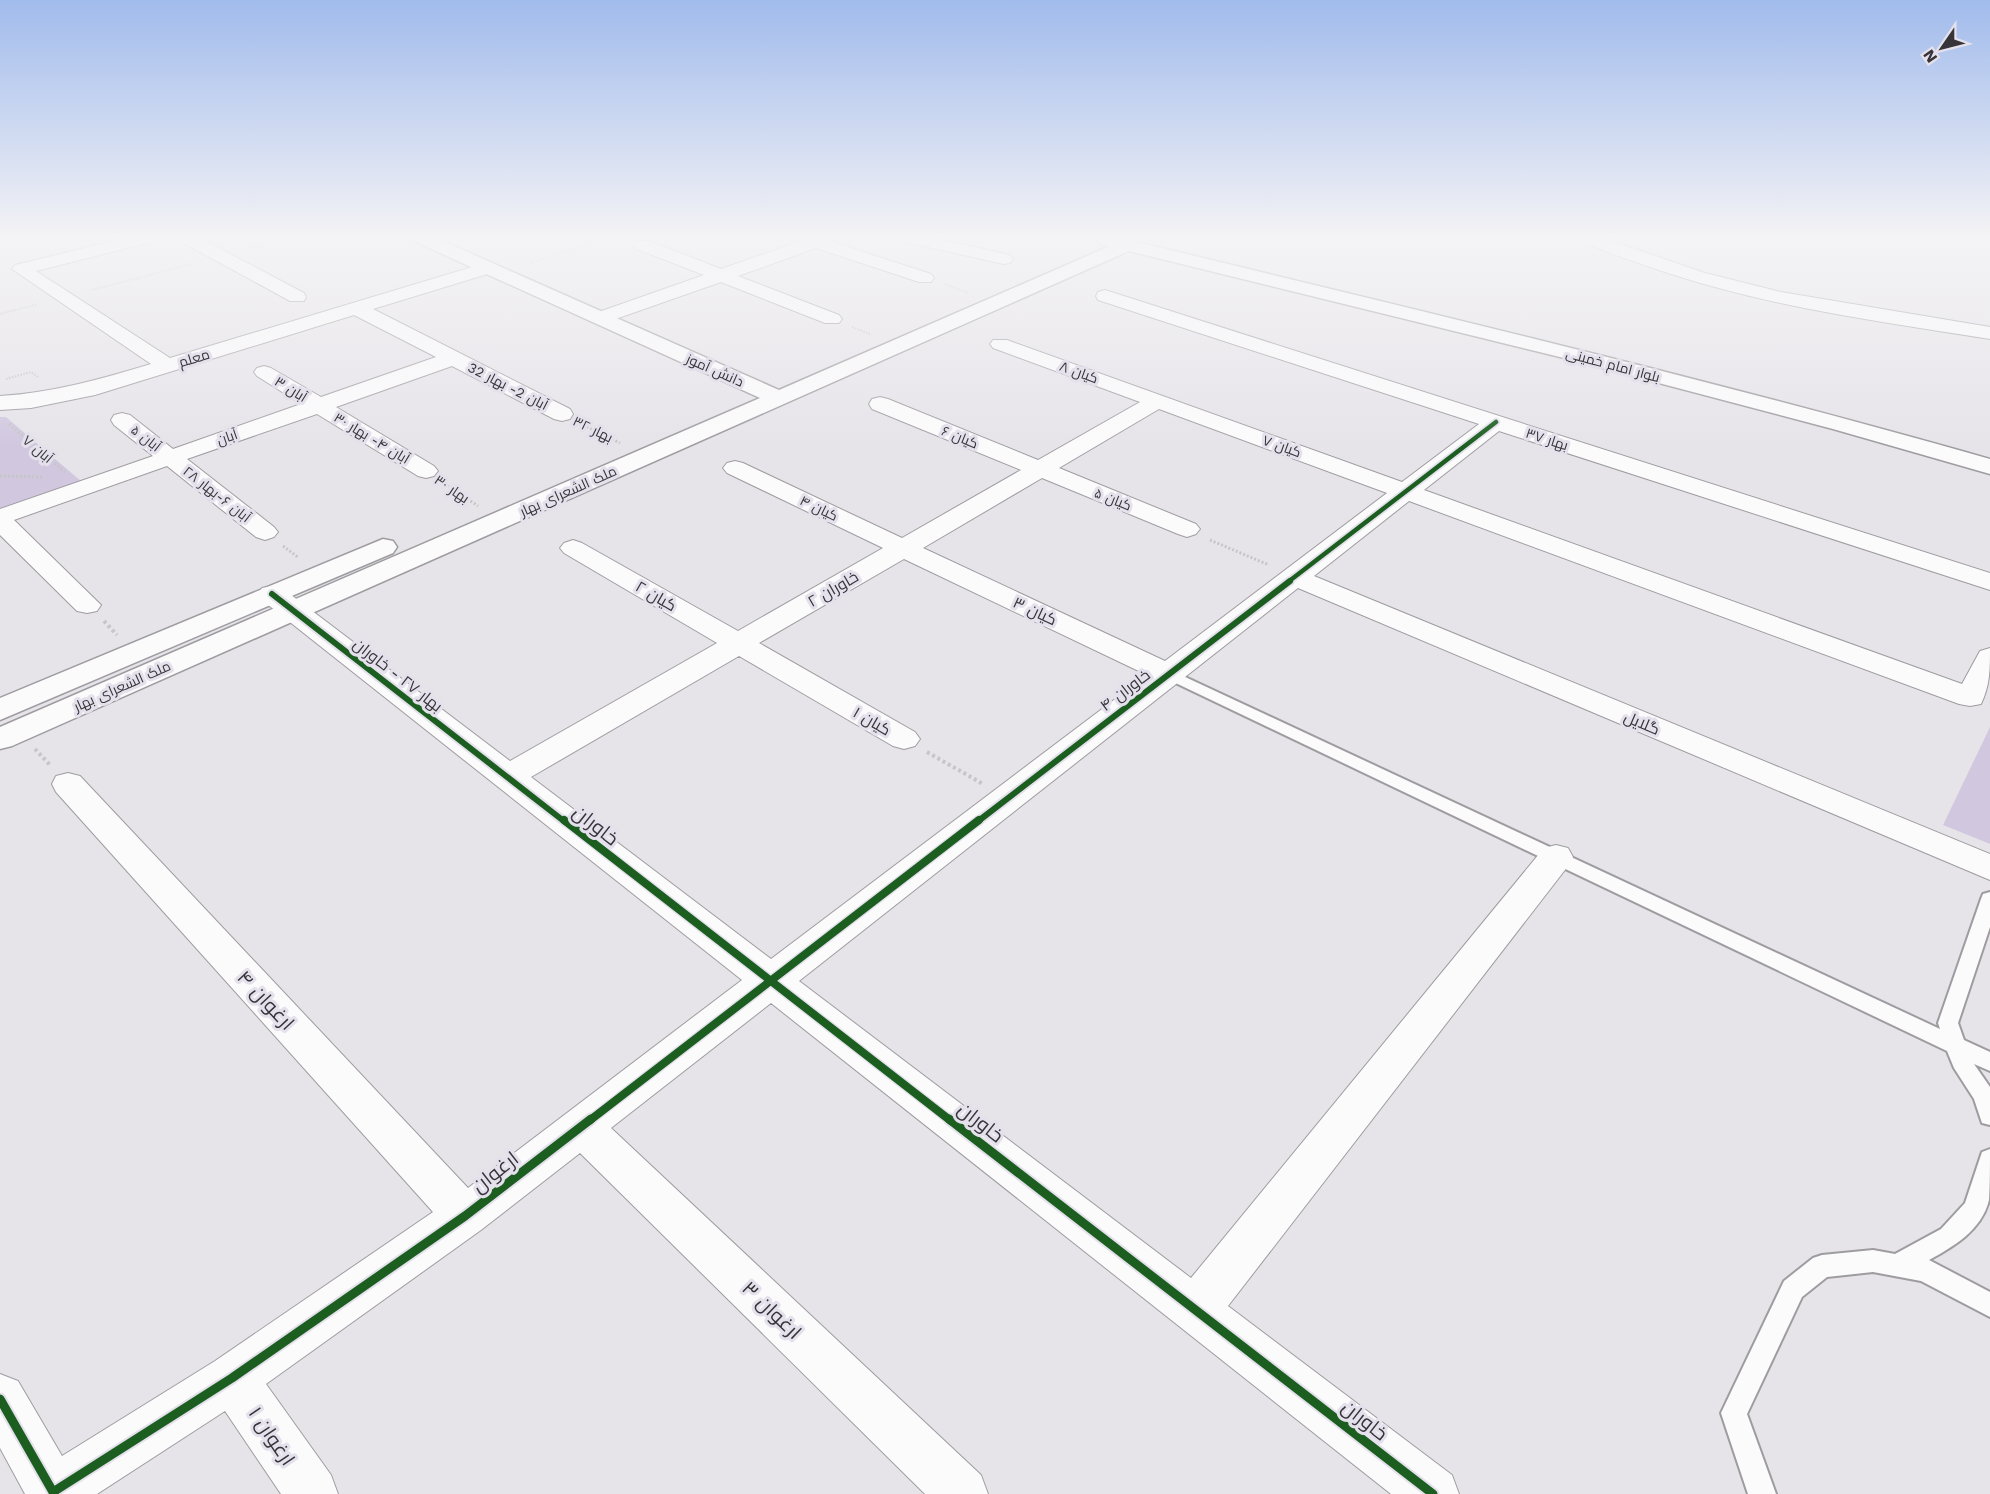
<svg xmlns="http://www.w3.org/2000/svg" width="1990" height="1494" font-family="'Work Sans',Cairo,sans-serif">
<rect width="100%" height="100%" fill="#e6e4e9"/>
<g fill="#d1c8e0">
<polygon points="0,417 6,417 82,482 0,510"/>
<polygon points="1990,727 1990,844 1943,825"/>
</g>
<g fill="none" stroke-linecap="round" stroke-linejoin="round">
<defs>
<g id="lane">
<polygon points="1168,669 1940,1029 1938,1023 1981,899 1983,894 1990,892 1990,927 1958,1023 1964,1040 1990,1052 1990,1071 1974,1064 1990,1087 1990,1125 1982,1123 1974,1099 1954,1068 1947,1051 1163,677 1160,674"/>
<path d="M1990 1149C1990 1165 1990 1185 1989 1200 1982 1230 1953 1247 1929 1260L1990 1292V1317L1921 1281 1873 1272 1827 1277 1802 1297 1747 1414 1776 1494H1748L1721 1413 1784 1281 1813 1258 1822 1255 1873 1250 1895 1254 1941 1229 1965 1203 1982 1152Z"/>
</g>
<g id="street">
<path d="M126 238H154L151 242 36 271 170 358 482 264H494L497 268 494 272 373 309 570 409 573 414 570 419 562 421 554 419 452 366 336 407 434 466 438 471 434 476 426 478 418 476 317 414 187 459 274 527 278 532 274 537 265 540 256 537 167 466 14 520 101 605 97 611 87 613 77 611 0 535V509L153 456 114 425 111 420 114 415 122 413 130 415 173 449 301 404 257 376 254 372 257 368 264 366 271 368 321 397 436 357 354 315 95 395 31 408 0 410V396C52 393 101 379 151 364L12 269 15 265Z"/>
<polygon points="179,238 200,238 304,293 306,297 304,301 290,301 182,242"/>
<polygon points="796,238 820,238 931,274 934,278 931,282 919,282 816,248 738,276 839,315 842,319 839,323 825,323 721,282 607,322 593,322 590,318 593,314 704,275 637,249 634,245 637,241 649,241 721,269 799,242"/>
<polygon points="903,238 933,238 1010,255 1013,259 1010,263 1004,264 906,242"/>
<path d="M1581 238H1603L1705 273 1781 292 1990 327V339C1881 322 1770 307 1665 272 1638 263 1610 254 1584 242Z"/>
<path d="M1105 290 1990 573V590L1499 431 1424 490 1962 684 1980 651 1990 648C1990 669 1990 686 1981 704L1970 706 1959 704 1409 501 1314 576 1990 854V880L1298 588 799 981 1191 1278 1544 848 1556 845 1568 848 1573 857 1568 866 1228 1306 1452 1475 1459 1494H1391L771 1003 611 1128 981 1475 988 1494H925L580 1153 481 1230 266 1384 331 1475 338 1494H281L225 1411 97 1494H25L0 1448V1374L18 1381 62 1456 215 1361 433 1212 56 792 52 784 56 776 68 773 80 776 468 1188 742 980 262 600 258 594 262 588 272 586 282 588 510 761 717 643 564 553 560 548 564 543 573 540 582 543 738 631 883 548 727 473 723 468 727 463 735 461 743 463 902 538 1021 470 872 409 869 404 872 399 880 397 888 399 1038 460 1140 402 993 348 990 344 993 340H1007L1402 482 1479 424 1098 300 1096 296 1098 292ZM1159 409 1387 493 1165 661 923 548 1042 478 1178 534 1187 537 1196 534 1200 529 1196 524 1059 468ZM904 559 1147 675 771 959 531 777 739 656 893 746 904 749 915 746 920 739 915 732 759 643Z"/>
</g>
<g id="secondary">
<path d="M413 238H436L779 390 1110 246 1100 244 1097 240 1099 238H1137V242C1422 311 1708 379 1990 459V474L1833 429 1564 358 1129 251 12 746 0 749V727L760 398 416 242Z"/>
<polygon points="383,539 393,541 397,547 393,553 0,720 0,698"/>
</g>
</defs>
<use href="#lane" stroke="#9e9ca0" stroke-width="4"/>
<use href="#street" stroke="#9e9ca0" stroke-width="2"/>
<use href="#secondary" stroke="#9e9ca0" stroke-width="3"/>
<g stroke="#c6c6c7" stroke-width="2" stroke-dasharray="1.5 1.5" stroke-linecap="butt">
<polyline points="251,248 291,238"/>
<polyline points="530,263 609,238"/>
<polyline points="944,284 968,293"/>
<polyline points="92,290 192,264"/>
<polyline points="0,314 38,304"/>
<polyline points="852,327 870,334"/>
<polyline points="6,379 31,372 38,377"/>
</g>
<g stroke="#c6c6c7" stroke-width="3" stroke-dasharray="2 2" stroke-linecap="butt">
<polyline points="9,424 65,472"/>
<polyline points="583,425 620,443"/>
<polyline points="0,476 43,477"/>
<polyline points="444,483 478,506"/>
<polyline points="1210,540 1269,565"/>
<polyline points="283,546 299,558"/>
</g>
<g stroke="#c6c6c7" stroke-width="4" stroke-dasharray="3 3" stroke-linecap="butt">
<polyline points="104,621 117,635"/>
<polyline points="35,749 51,766"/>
<polyline points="927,752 983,784"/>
</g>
<use href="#lane" fill="#fbfbfc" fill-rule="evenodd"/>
<use href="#street" fill="#fbfbfc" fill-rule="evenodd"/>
<use href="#secondary" fill="#fbfbfc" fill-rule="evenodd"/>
<defs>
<polyline id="cycleway-far3" points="1288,582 1496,422"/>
<g id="cycleway-far2">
<polyline points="272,594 565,822"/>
<polyline points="977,822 1290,581"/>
</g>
<g id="cycleway-far1">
<polyline points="564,820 951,1121"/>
<polyline points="589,1121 979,820"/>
</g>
<g id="cycleway">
<polyline points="949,1119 1433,1494"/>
<polyline points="0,1399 53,1492 232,1378 465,1216 591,1119"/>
</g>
</defs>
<use href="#cycleway-far3" stroke="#e5e1ec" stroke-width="8"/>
<use href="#cycleway-far2" stroke="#e5e1ec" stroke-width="10"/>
<use href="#cycleway-far1" stroke="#e5e1ec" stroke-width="11"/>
<use href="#cycleway" stroke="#e5e1ec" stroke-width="13"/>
<use href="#cycleway-far3" stroke="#1b5e20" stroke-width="4.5"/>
<use href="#cycleway-far2" stroke="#1b5e20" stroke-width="6"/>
<use href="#cycleway-far1" stroke="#1b5e20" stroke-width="8"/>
<use href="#cycleway" stroke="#1b5e20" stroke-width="9"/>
</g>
<linearGradient id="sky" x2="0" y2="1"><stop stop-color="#a1bbec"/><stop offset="0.53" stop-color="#f4f3f5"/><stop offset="1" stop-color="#f4f3f5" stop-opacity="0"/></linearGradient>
<rect width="1990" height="447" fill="url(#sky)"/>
<g text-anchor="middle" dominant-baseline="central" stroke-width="6" stroke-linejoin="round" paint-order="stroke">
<g font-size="14" fill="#363438" stroke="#e5e1ec">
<text transform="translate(194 358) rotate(-17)">معلم</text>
<text transform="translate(1613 365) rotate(15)">بلوار امام خمینی</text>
<text transform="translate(715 370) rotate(24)">دانش آموز</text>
<text transform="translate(1079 372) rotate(20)">کیان ۸</text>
<text transform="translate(508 386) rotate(27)">آبان 2- بهار 32</text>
<text transform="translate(291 389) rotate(32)">آبان ۳</text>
<text transform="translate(593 429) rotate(26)">بهار ۳۲</text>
<text transform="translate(227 437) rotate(-19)">آبان</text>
<text transform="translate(960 437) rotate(22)">کیان ۶</text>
<text transform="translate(146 438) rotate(38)">آبان ۵</text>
<text transform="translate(372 438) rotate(31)">آبان ۴- بهار ۳۰</text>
<text transform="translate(1547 439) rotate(18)">بهار ۳۷</text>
<text transform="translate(1282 446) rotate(20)">کیان ۷</text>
<text transform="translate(38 449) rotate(40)">آبان ۷</text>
<text transform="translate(452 489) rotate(34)">بهار ۳۰</text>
<text transform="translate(568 491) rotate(-24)">ملک الشعرای بهار</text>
<text transform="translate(217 494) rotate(38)">آبان ۶-بهار ۲۸</text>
<text transform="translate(1113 499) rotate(22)">کیان ۵</text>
<text transform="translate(819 508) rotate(26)">کیان ۴</text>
<text transform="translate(122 686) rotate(-24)">ملک الشعرای بهار</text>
</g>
<g font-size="16" fill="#363438" stroke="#e5e1ec">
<text transform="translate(833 589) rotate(-30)">خاوران ۲</text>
<text transform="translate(656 596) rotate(30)">کیان ۲</text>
<text transform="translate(1035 611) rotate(25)">کیان ۳</text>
<text transform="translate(398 675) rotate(38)">بهار ۲۷ - خاوران</text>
<text transform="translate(1125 690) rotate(-37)">خاوران ۴</text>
<text transform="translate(872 721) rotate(30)">کیان ۱</text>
<text transform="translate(1642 723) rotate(23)">گلایل</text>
</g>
<g font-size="20" fill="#363438" stroke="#e5e1ec">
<text transform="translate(596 825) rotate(38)">خاوران</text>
<text transform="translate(266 1000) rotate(47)">ارغوان ۴</text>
<text transform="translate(981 1122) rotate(38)">خاوران</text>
<text transform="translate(495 1172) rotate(-38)">ارغوان</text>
<text transform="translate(772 1310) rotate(44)">ارغوان ۳</text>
<text transform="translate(1365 1420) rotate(38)">خاوران</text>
<text transform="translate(272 1436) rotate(56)">ارغوان ۱</text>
</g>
</g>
<g transform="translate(1942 48) rotate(235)" stroke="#e5e1ec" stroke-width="4.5" paint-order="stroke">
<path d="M0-4.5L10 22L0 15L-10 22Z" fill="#363438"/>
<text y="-9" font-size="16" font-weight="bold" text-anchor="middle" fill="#363438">N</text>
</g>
</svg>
